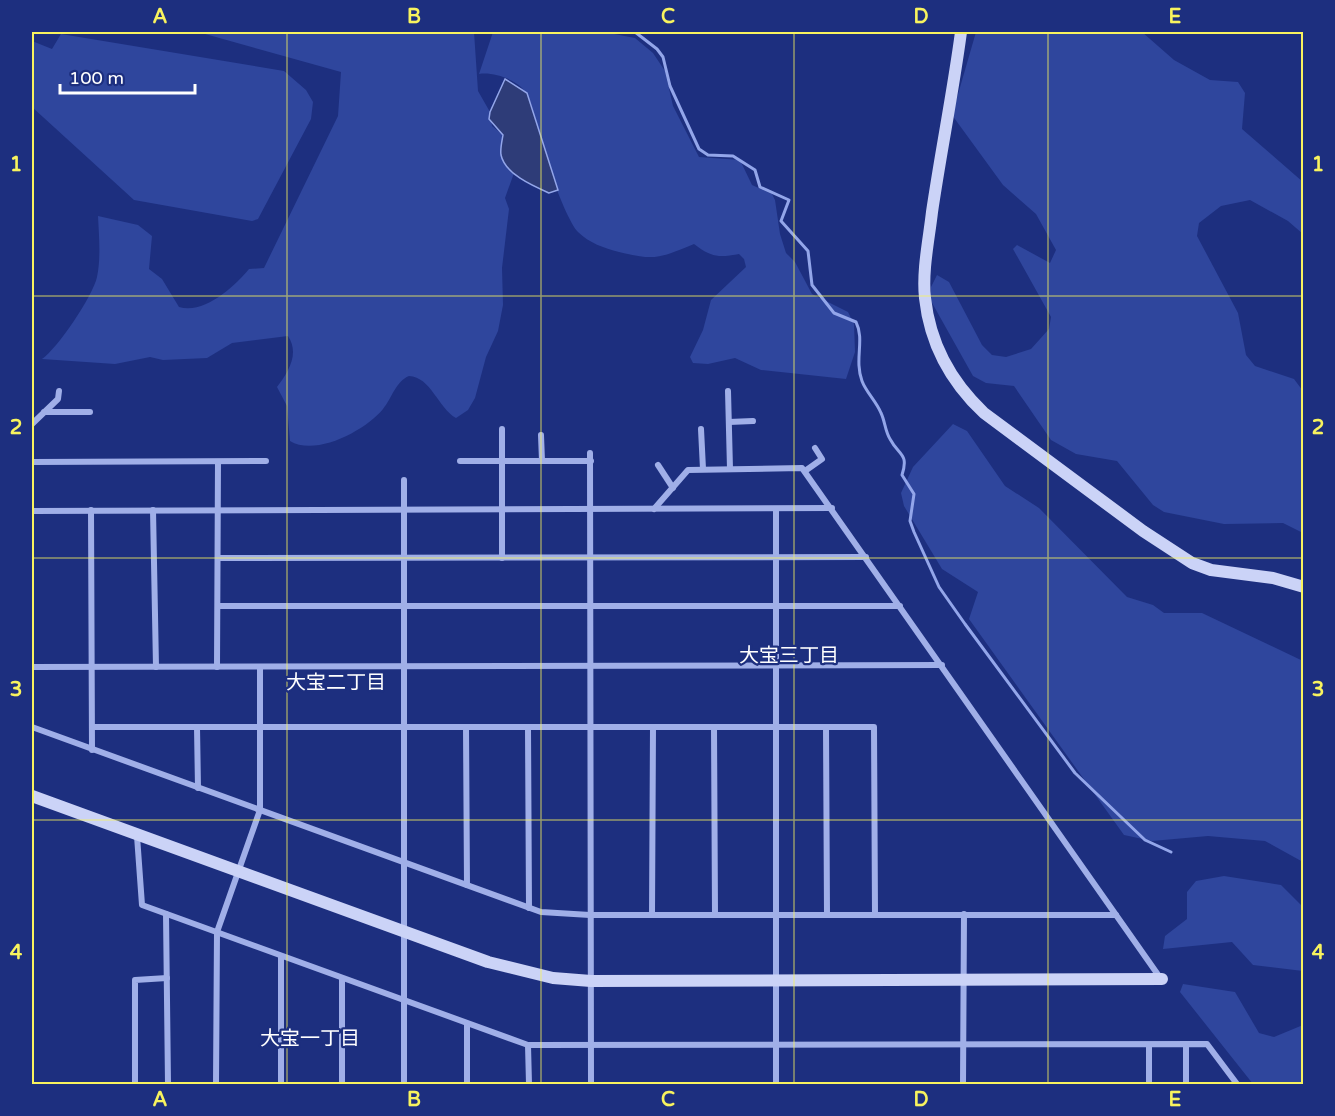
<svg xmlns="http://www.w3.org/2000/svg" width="1335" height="1116" font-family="'Varela Round','Noto Sans JP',sans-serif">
<rect width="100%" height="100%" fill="#1d2f7f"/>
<g fill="#2f469d">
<path d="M198 32H474L478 91 490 112 492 126 503 135 501 155 514 173 505 198 509 209 502 268 503 305 498 331 486 357 475 398 468 410 456 418C438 408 431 377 409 376 396 381 392 398 383 409 366 430 316 457 290 441L287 406 277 387C288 372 300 354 288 336L232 343 207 358 163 360 150 357 115 364 42 359C57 349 93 296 97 277 101 258 99 236 98 216L138 225 152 236 149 269 162 279 179 307C204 315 235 286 249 269L264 268 338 116 341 72Z"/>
<path d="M493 32H604L635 38 653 53 665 71 673 106 699 157 740 160 752 185 772 194 775 200 780 234 786 253 795 262 812 294 848 312 854 324 855 352 846 379 761 370 735 358 708 364 693 363 690 357 703 330 711 300 746 267 744 259 739 254C718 258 711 257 694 244 660 258 655 261 619 252 604 248 589 243 578 232 564 216 541 147 536 125 534 113 531 96 521 87 511 78 492 72 479 74Z"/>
<polygon points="976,32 1142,32 1174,60 1210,80 1238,82 1245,93 1242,129 1303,182 1303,234 1288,221 1250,200 1221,206 1199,223 1197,236 1238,313 1246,355 1255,366 1294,379 1303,391 1303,533 1283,523 1224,524 1164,512 1153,505 1117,461 1076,454 1051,440 1014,386 986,383 973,376 931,301 931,287 937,275 949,282 982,345 992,355 1006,357 1031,349 1049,329 1051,317 1013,249 1017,245 1050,263 1056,250 1036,214 1003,185 952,115"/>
<polygon points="61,34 284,71 306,90 313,102 311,119 258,219 252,221 134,200 32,107 32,41 52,49"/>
<polygon points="953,424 967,431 1005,486 1039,508 1127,597 1153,605 1164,613 1202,613 1303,661 1303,862 1265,841 1208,836 1152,841 1124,835 969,619 978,592 942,569 904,506 901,493 913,467"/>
<polygon points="1224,876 1281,885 1303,907 1303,971 1253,965 1232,942 1163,949 1165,936 1187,919 1187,892 1196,881"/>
<polygon points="1183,984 1235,992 1259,1033 1274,1037 1303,1025 1303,1084 1253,1084 1180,992"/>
</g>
<path fill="#2e3c78" stroke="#93a6ea" stroke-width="1.5" d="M505 79 527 93 558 190 549 193C533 186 505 174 501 155 500 149 502 141 503 135L489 119 490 112Z"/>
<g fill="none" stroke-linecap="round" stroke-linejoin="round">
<path stroke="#93a6ea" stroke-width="3" d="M635 32 657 49 663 57 670 86 699 149 708 155 733 156 755 170 760 187 789 200 781 221 808 251 812 285 834 313 856 322C865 340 854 359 862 381 866 392 876 401 881 413 885 421 885 431 890 439 899 456 909 453 902 475L914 494 910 521 914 532 939 587 965 624 1075 773 1145 840 1171 852"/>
<g stroke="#a0afe8" stroke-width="6">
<polyline points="728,391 730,469"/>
<polyline points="44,412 90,412"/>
<polyline points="729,422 753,421"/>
<polyline points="32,424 58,399 59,391"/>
<polyline points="502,429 502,558"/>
<polyline points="701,429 703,469"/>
<polyline points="541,435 542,461"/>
<polyline points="590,453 591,1084"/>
<polyline points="460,461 591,461"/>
<polyline points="32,462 266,461"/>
<polyline points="658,465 673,488"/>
<polyline points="805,471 822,459 815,448"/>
<polyline points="654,509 688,470 802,468 1161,979"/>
<polyline points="776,509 776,1084"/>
<polyline points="91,510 92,750"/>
<polyline points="153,510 156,667"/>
<polyline points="32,511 832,508"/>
<polyline points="218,558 866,557"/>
<polyline points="218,606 900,606"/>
<polyline points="32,667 942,665"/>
<polyline points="217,667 218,462"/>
<polyline points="32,727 541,912 590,915 1116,915"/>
<polyline points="92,727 874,727 875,914"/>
<polyline points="197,727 198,788"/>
<polyline points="466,727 467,885"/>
<polyline points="714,727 715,914"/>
<polyline points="826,727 827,914"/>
<polyline points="528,728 529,908"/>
<polyline points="137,836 142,905 528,1045 1207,1044 1237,1084"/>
<polyline points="166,914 168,1084"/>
<polyline points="652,915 653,727"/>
<polyline points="1186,1044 1186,1084"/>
<polyline points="528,1045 529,1084"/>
<polyline points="1149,1045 1149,1084"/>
<polyline points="135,1084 135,980 167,978"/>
<polyline points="216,1084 217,932 260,810 260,667"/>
<polyline points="281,1084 281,956"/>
<polyline points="342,1084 342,979"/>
<polyline points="404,1084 404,480"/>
<polyline points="467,1084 467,1024"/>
<polyline points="963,1084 964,914"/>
</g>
<g stroke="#cbd3f7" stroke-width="12">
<path d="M961 32C953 92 941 151 932 212 929 239 922 271 925 298 930 344 951 382 984 413L1143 531 1192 563 1211 570 1273 578 1304 587"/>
<polyline points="32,796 488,962 553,978 591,981 1162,979"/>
</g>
</g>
<path fill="none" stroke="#f8f35e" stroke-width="1.5" stroke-opacity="0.55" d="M287 32V1084M541 32V1084M794 32V1084M1048 32V1084M32 296H1304M32 558H1304M32 820H1304"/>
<g text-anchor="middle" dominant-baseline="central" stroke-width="4.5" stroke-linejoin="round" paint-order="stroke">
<g font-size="20" fill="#fff" stroke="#1d2f7f">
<text x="789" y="656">大宝三丁目</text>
<text x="336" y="683">大宝二丁目</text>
<text x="310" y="1039">大宝一丁目</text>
</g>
</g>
<rect width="1335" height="1116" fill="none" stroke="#1d2f7f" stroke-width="66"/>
<path d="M60 84v9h135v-9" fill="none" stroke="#ffffff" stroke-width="3"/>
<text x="69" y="84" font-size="18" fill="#ffffff" stroke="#1d2f7f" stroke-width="4.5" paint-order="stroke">100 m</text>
<rect x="33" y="33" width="1269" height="1050" fill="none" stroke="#f8f35e" stroke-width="2"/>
<g font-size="20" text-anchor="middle" font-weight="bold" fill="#f8f35e">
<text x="160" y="23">A</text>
<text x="414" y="23">B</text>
<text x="668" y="23">C</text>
<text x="921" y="23">D</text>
<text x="1175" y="23">E</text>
<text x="16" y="171">1</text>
<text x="1318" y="171">1</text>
<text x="16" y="434">2</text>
<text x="1318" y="434">2</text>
<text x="16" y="696">3</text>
<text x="1318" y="696">3</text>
<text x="16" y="959">4</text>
<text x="1318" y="959">4</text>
<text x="160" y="1106">A</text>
<text x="414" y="1106">B</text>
<text x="668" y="1106">C</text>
<text x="921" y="1106">D</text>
<text x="1175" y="1106">E</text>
</g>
</svg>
